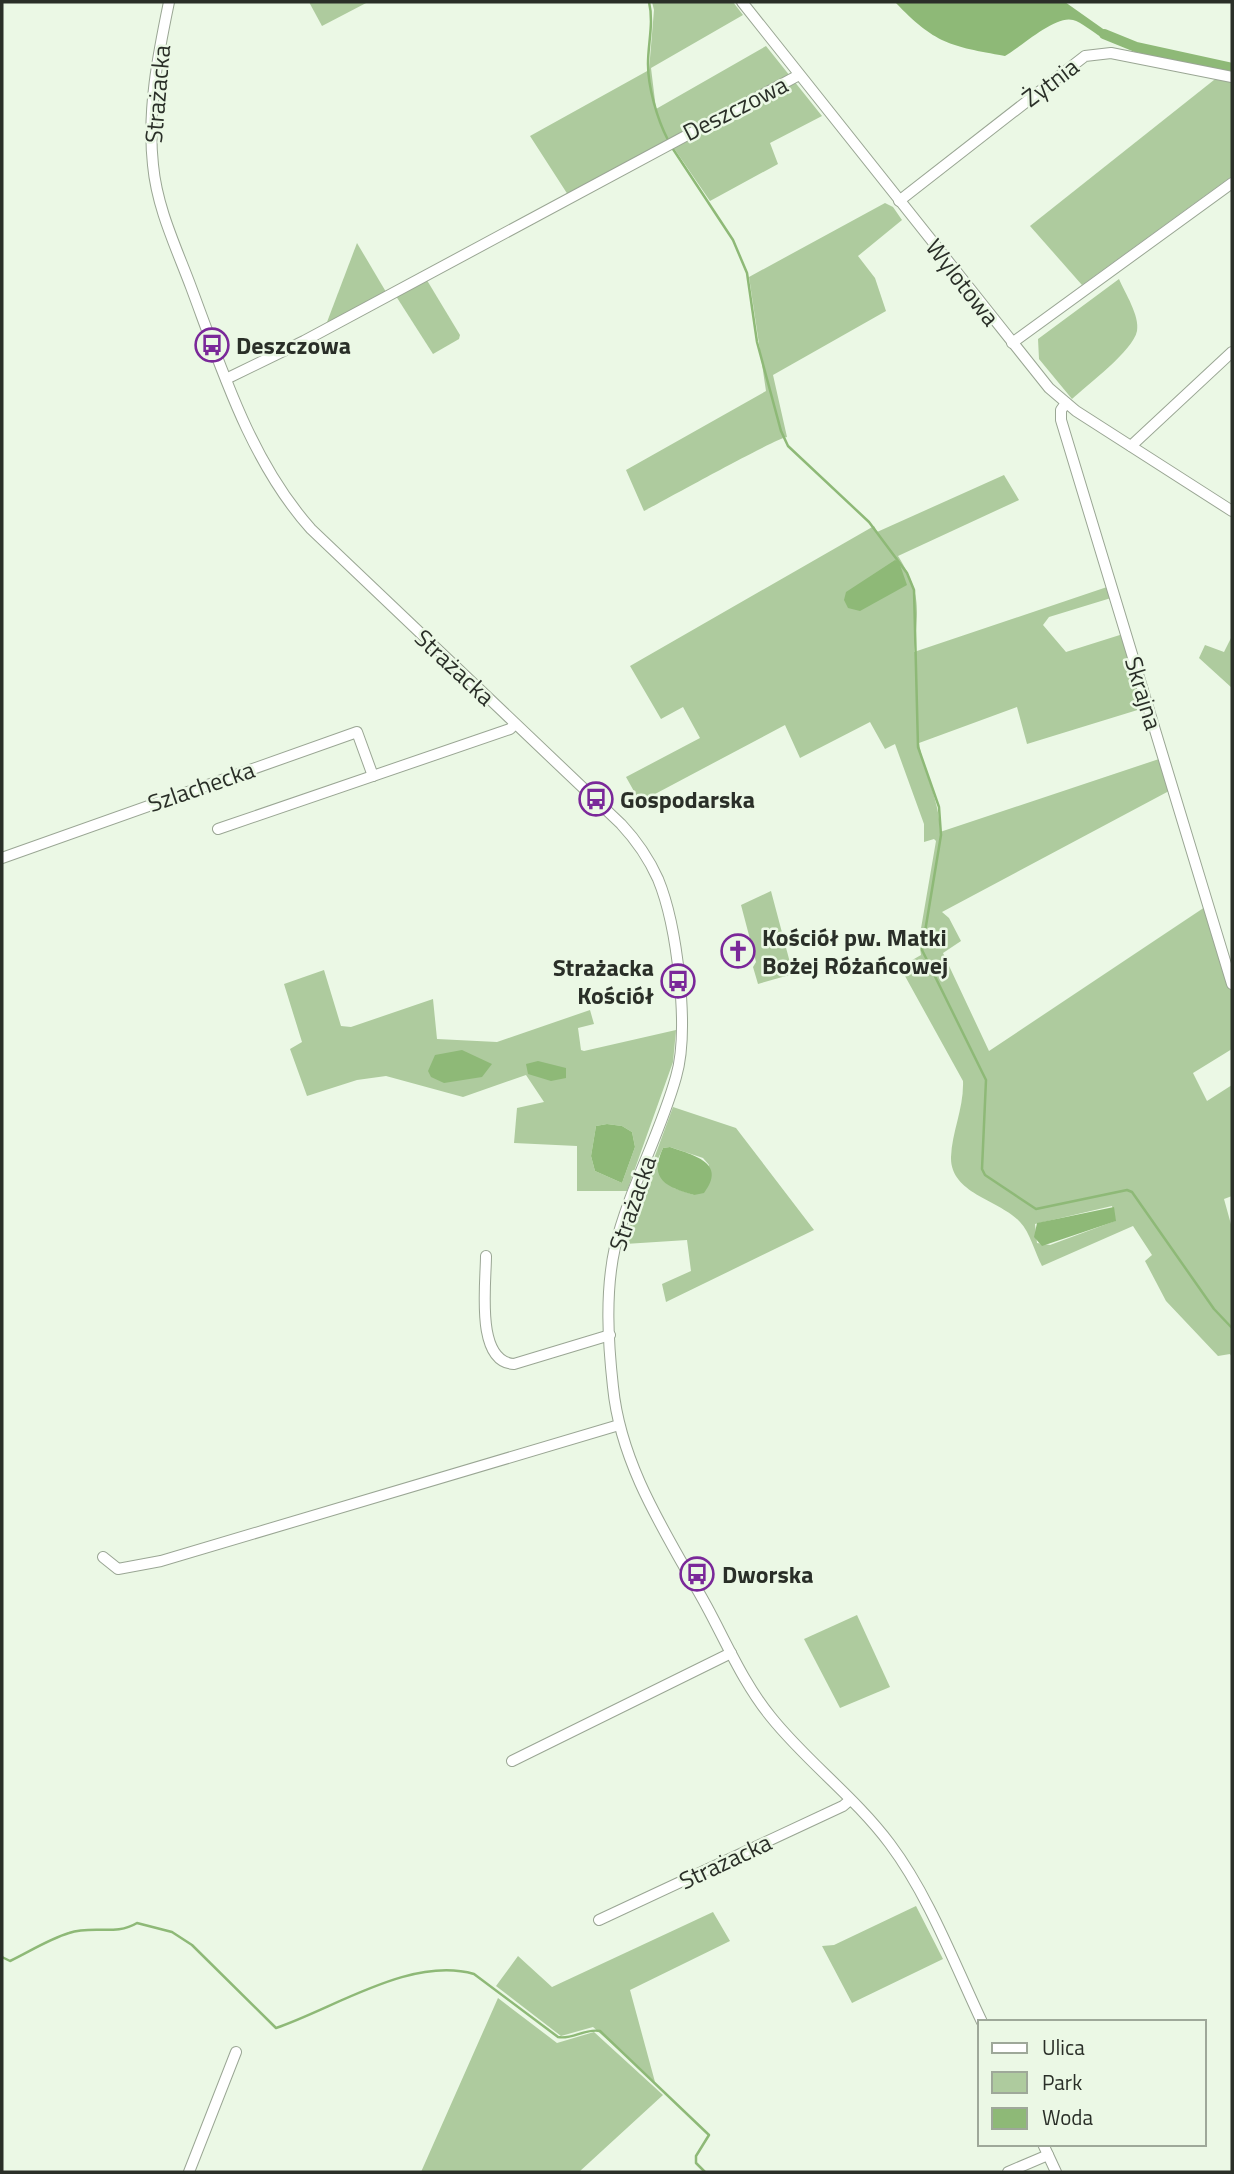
<svg xmlns="http://www.w3.org/2000/svg" width="1234" height="2174" font-family="'Titillium Web',sans-serif">
<rect width="100%" height="100%" fill="#ebf8e5"/>
<g fill="#aecb9e" fill-rule="evenodd">
<polygon points="309,2 368,2 322,26"/>
<polygon points="652,2 733,2 743,15 651,68 656,109 766,46 822,116 770,143 778,164 710,201 669,141 570,198 530,136 649,70 654,10"/>
<polygon points="1219,76 1232,79 1232,176 1082,285 1030,226"/>
<path d="M885 203 893 207 902 220 858 256 875 278 886 311 773 375 787 437C778 437 663 501 644 511L626 470 766 391 749 277Z"/>
<polygon points="357,243 389,297 324,330"/>
<polygon points="425,277 460,335 459,339 433,354 394,293"/>
<path d="M1119 279C1125 293 1140 316 1137 331 1133 351 1087 385 1072 399L1039 359 1038 339Z"/>
<path d="M1004 475 1019 500 898 556C922 594 918 609 914 652L1107 587 1111 598 1049 617 1043 625 1066 652 1123 634 1144 708 1027 744 1017 707 919 743C924 774 940 801 940 832L1159 759 1169 791 942 912 949 918 961 941 943 953 989 1051 1205 907 1225 969 1232 964V1049L1193 1073 1207 1101 1232 1085V1196L1224 1199 1232 1228V1357L1230 1354 1218 1356 1166 1301 1145 1261 1152 1255 1133 1226 1042 1266C1035 1253 1030 1232 1020 1222 1000 1200 950 1194 951 1157 952 1131 964 1108 963 1081L900 967 921 955 919 940 936 841 934 839 924 842V824L895 744 885 749 870 722 800 758 785 725 640 802 626 777 700 738 683 707 661 719 630 666 874 526 877 532ZM1112 1206 1115 1221 1050 1245 1037 1243 1035 1224Z"/>
<polygon points="1232,636 1232,688 1199,658 1205,645 1224,652"/>
<polygon points="771,891 793,974 758,984 753,967 756,962 741,905"/>
<path d="M324 970 341 1026 351 1027 433 999 437 1039 497 1042 590 1010 594 1024 578 1028 581 1050 584 1051 676 1030 673 1062 627 1191H577V1146L514 1143 517 1108 544 1102 526 1075 463 1097 386 1076 357 1080 307 1096 290 1049 302 1042 284 984ZM607 1124 622 1126 632 1132 635 1147 622 1183 595 1171 591 1156 596 1126Z"/>
<path d="M673 1107 736 1128 814 1230 666 1302 662 1284 691 1271 687 1240 625 1244 624 1240ZM670 1147 703 1158 709 1165 694 1195 674 1188 657 1161 663 1148Z"/>
<polygon points="857,1615 890,1687 840,1708 804,1639"/>
<polygon points="916,1906 943,1959 852,2003 822,1946 834,1945"/>
<polygon points="713,1912 730,1941 630,1990 655,2082 593,2027 561,2036 496,1986 518,1956 552,1987"/>
<polygon points="498,1998 557,2043 594,2032 663,2095 579,2172 421,2172"/>
</g>
<g fill="#8eb977">
<path d="M895 2H1065L1106 31 1101 37C1093 32 1081 22 1073 20 1055 15 1021 47 1005 56 950 46 935 44 895 2Z"/>
<polygon points="895,560 899,562 907,585 860,611 848,608 844,600 846,592"/>
<polygon points="462,1050 492,1064 482,1077 444,1083 431,1077 428,1071 435,1055"/>
<polygon points="538,1061 566,1068 566,1078 551,1081 528,1074 526,1064"/>
<polygon points="607,1124 622,1126 632,1132 635,1147 622,1183 595,1171 591,1156 596,1126"/>
<path d="M670 1147C692 1155 728 1162 704 1193L694 1195C667 1187 648 1180 663 1148Z"/>
<polygon points="1114,1207 1116,1221 1042,1246 1034,1237 1037,1223"/>
</g>
<g fill="none" stroke-linecap="round" stroke-linejoin="round">
<g stroke="#8eb977" stroke-width="2.5">
<path d="M649 2C654 22 648 43 648 64 648 87 657 119 668 140"/>
<polyline points="671,146 733,240 747,273 757,342 781,431 788,446 869,522 907,573 914,590 918,747 939,807 941,835 922,950 986,1080 982,1169 985,1175 1036,1209 1127,1190 1132,1192 1214,1309 1232,1328"/>
<path d="M2 1957 10 1961C29 1952 49 1939 69 1933 93 1925 116 1936 137 1923L172 1932 192 1945 276 2028C335 2008 411 1956 474 1974L558 2037C572 2040 585 2028 600 2031L709 2135 696 2156V2163L705 2172"/>
</g>
<polyline stroke="#8eb977" stroke-width="10" points="1104,34 1136,47 1232,68"/>
<defs>
<g id="minor">
<path d="M169 2C158 55 147 110 153 165 157 208 176 247 191 287 222 370 251 462 311 529L621 824C636 840 649 859 658 879 677 925 690 1030 676 1077 660 1135 629 1189 615 1247 605 1292 608 1342 613 1387 621 1468 669 1538 707 1607 727 1644 744 1684 771 1717 807 1762 855 1797 890 1844 929 1896 954 1963 982 2022"/>
<polyline points="742,2 1049,388 1076,411 1232,511"/>
<polyline points="899,201 1085,56 1111,53 1232,77"/>
<polyline points="1012,343 1232,183"/>
<polyline points="226,379 304,341 799,75"/>
<polyline points="1066,403 1061,410 1061,420 1232,984"/>
<polyline points="1131,446 1232,352"/>
<polyline points="218,829 510,729 515,724"/>
<polyline points="2,858 357,732 373,776"/>
<path d="M486 1256C486 1284 475 1362 514 1364L610 1335"/>
<polyline points="103,1557 118,1569 161,1561 619,1425"/>
<polyline points="512,1761 731,1653"/>
<polyline points="599,1920 843,1806 850,1800"/>
<polyline points="1043,2144 1056,2172"/>
<polyline points="189,2172 236,2052"/>
<polyline points="1008,2172 1048,2155"/>
</g>
</defs>
<use href="#minor" stroke="#9aa694" stroke-width="12"/>
<use href="#minor" stroke="#fff" stroke-width="10"/>
</g>
<defs>
<symbol id="bus-ring" viewBox="-11 -11 22 22"><circle r="9.5" fill="#ebf8e5" stroke="#7a2899" stroke-width="1.5"/><path d="M-5-6H5V4H4V6H2V4H-2V6H-4V4H-5ZM-3.5-4V0h7V-4ZM-3.5 1.2v1.5H-2V1.2ZM2 1.2v1.5H3.5V1.2Z" fill="#7a2899"/></symbol>
<symbol id="church-ring" viewBox="-11 -11 22 22"><circle r="9.5" fill="#ebf8e5" stroke="#7a2899" stroke-width="1.5"/><path d="M-1.2-6h2.4v3.5h3.3v2.4h-3.3V6h-2.4V-.1h-3.3v-2.4h3.3Z" fill="#7a2899"/></symbol>
</defs>
<g fill-rule="evenodd">
<use href="#bus-ring" x="193" y="326" width="38" height="38"/>
<use href="#bus-ring" x="577" y="780" width="38" height="38"/>
<use href="#church-ring" x="719" y="932" width="38" height="38"/>
<use href="#bus-ring" x="659" y="962" width="38" height="38"/>
<use href="#bus-ring" x="678" y="1555" width="38" height="38"/>
</g>
<g text-anchor="middle" dominant-baseline="central" stroke-width="5" stroke-linejoin="round" paint-order="stroke">
<g font-size="24" fill="#2a2f28" stroke="#ebf8e5">
<text transform="translate(1050 82) rotate(-37)">Żytnia</text>
<text transform="translate(157 94) rotate(-85)">Strażacka</text>
<text transform="translate(735 108) rotate(-27)">Deszczowa</text>
<text transform="translate(963 282) rotate(52)">Wylotowa</text>
<text transform="translate(455 667) rotate(43)">Strażacka</text>
<text transform="translate(1144 693) rotate(73)">Skrajna</text>
<text transform="translate(201 786) rotate(-19)">Szlachecka</text>
<text transform="translate(632 1203) rotate(-71)">Strażacka</text>
<text transform="translate(725 1861) rotate(-25)">Strażacka</text>
</g>
<g font-size="24" font-weight="bold" fill="#2a2f28" stroke="#ebf8e5" text-anchor="start">
<text x="236" y="345">Deszczowa</text>
<text x="620" y="799">Gospodarska</text>
<text x="762" y="937">Kościół pw. Matki<tspan x="762" dy="28">Bożej Różańcowej</tspan></text>
<text x="654" y="967" text-anchor="end">Strażacka<tspan x="654" dy="28">Kościół</tspan></text>
<text x="722" y="1574">Dworska</text>
</g>
</g>
<rect width="1234" height="2174" fill="none" stroke="#2a2f28" stroke-width="7"/>
<rect x="978" y="2020" width="228" height="126" fill="#ebf8e5" stroke="#9ea899" stroke-width="2"/>
<rect x="992" y="2043" width="35" height="10" fill="#ffffff" stroke="#9ea899" stroke-width="2"/>
<text x="1042" y="2055" font-size="21" fill="#2a2f28">Ulica</text>
<rect x="992" y="2072" width="35" height="21" fill="#aecb9e" stroke="#9ea899" stroke-width="2"/>
<text x="1042" y="2090" font-size="21" fill="#2a2f28">Park</text>
<rect x="992" y="2108" width="35" height="21" fill="#8eb977" stroke="#9ea899" stroke-width="2"/>
<text x="1042" y="2125" font-size="21" fill="#2a2f28">Woda</text>
</svg>
